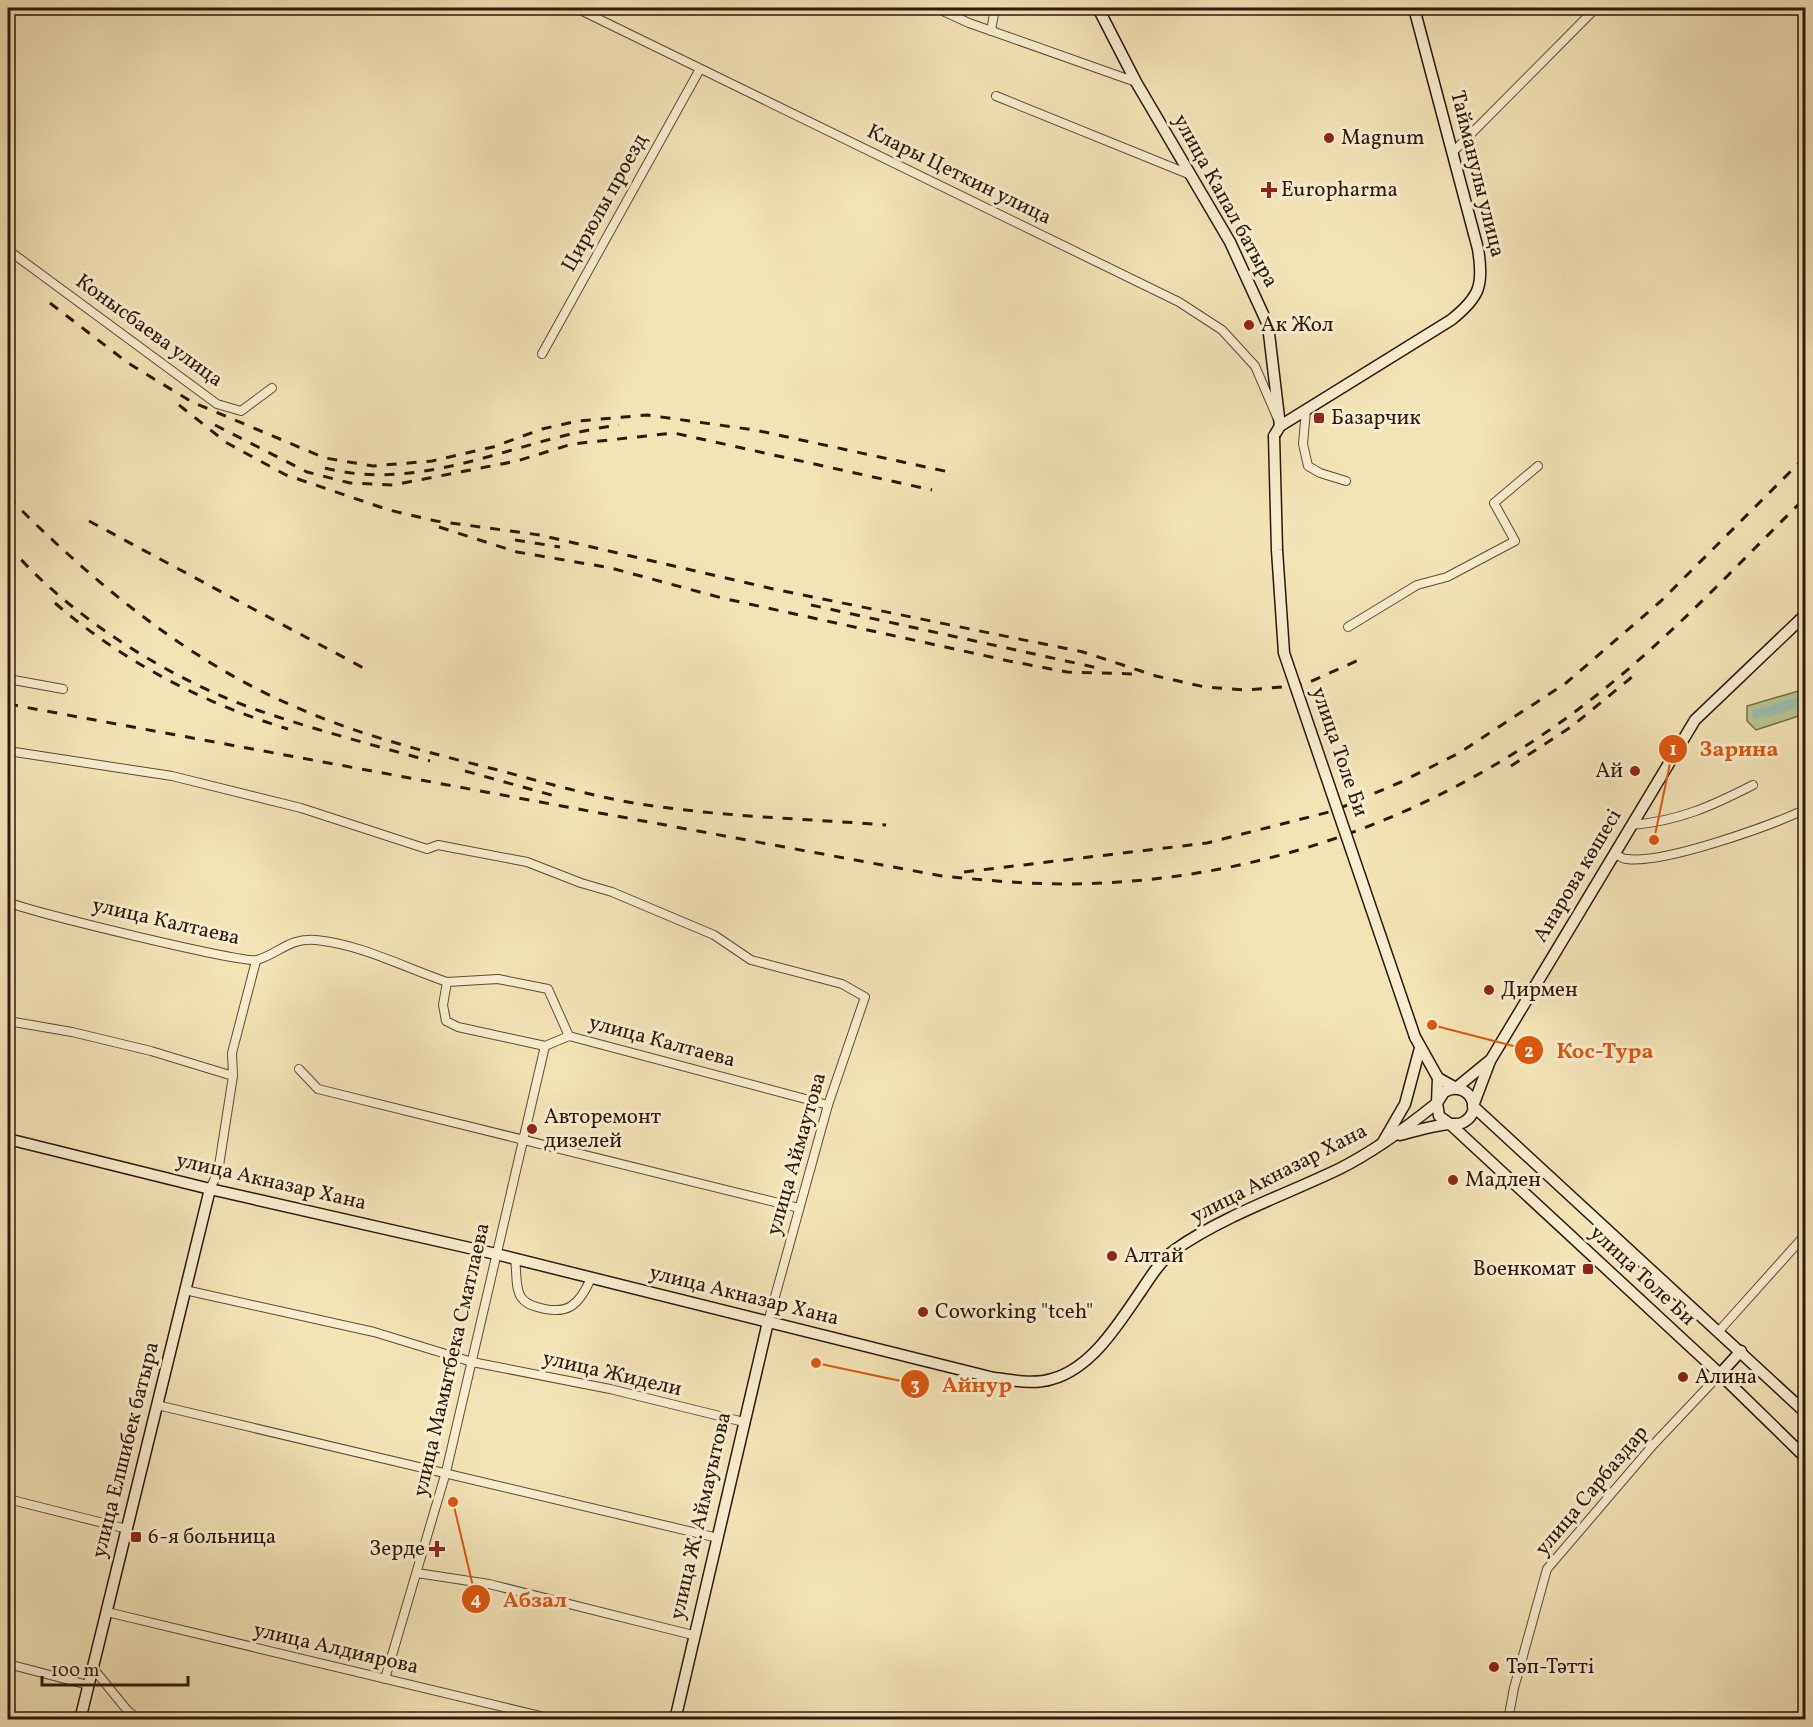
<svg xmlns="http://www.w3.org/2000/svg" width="1813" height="1727" font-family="Vollkorn,serif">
<rect width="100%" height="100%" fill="#f3e4b6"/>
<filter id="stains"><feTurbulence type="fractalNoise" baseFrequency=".00333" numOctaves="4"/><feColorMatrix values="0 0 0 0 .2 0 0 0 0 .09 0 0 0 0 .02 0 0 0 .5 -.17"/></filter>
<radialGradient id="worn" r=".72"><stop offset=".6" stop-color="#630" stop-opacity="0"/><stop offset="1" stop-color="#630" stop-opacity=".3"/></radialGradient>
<polygon fill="#b9c590" stroke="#726f4e" stroke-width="1.5" points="1805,689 1805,714 1756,730 1747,721 1747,706"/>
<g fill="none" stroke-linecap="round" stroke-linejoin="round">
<polyline stroke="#9bbeb0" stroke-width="10" points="1757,714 1806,700"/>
<defs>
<g id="street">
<polyline points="576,8 1179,302 1222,330 1255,366 1277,417"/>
<polyline points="936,8 969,23 1136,82"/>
<polyline points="991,31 995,8"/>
<polyline points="996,96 1191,175"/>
<polyline points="1452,153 1596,8"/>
<polyline points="8,250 217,404 241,411 272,388"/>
<polyline points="542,354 700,69"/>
<polyline points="1306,410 1303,444 1308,466 1320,473 1346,481"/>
<polyline points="1348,627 1417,585 1447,577 1515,541 1494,503 1538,466"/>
<polyline points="8,679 63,689"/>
<polyline points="8,751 172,776 301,808 427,849 438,845 527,862 581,883 612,892 714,935 751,960 842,984 865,997 828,1105 768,1322"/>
<path d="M1632 825C1679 821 1712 806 1753 785"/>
<path d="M1615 853C1619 856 1622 859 1627 859 1664 864 1770 826 1806 809"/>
<path d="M8 902C26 911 244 964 257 960 278 954 290 937 316 940 363 945 403 967 447 982L443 1005 446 1021 458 1027 545 1046 569 1036 828 1105"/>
<polyline points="447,982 498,979 548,989 569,1036"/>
<polyline points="8,1021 72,1032 151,1051 233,1076"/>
<polyline points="299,1069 318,1089 799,1208"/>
<polyline points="210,1189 218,1172 233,1076 232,1053 256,961"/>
<path d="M515 1260C517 1271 515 1288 521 1297 525 1303 530 1305 537 1307 567 1316 579 1306 591 1278"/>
<polyline points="185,1290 374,1332 472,1362 610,1389 744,1422"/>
<polyline points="1719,1331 1806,1234"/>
<polyline points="157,1405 718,1538"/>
<polyline points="8,1499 127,1529"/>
<polyline points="417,1573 489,1584 693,1635"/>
<polyline points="107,1612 557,1720"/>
<polyline points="8,1664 88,1685"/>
<polyline points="92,1667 127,1710 139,1720"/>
<polyline points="385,1679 446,1472 545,1046"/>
<polyline points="1508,1720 1514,1688 1547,1569 1653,1445 1720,1374"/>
</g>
<g id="secondary">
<polyline points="1098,8 1136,82 1230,242 1268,325 1280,426"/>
<path d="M1274 436 1280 426 1451 320C1480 297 1484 285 1478 249L1414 8"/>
<polyline points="1806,614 1695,720 1490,1061 1473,1106 1806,1413"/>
<polyline points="1415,1037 1438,1078 1456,1088 1489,1061"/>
<path d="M1400 1135C1416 1131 1434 1125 1450 1124 1455 1124 1459 1125 1464 1122 1485 1110 1468 1079 1444 1092L1437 1103 1439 1116 1450 1124 1720 1374 1806 1458"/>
<path d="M8 1139 210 1189 496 1254 994 1378C1013 1380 1033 1385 1052 1379 1092 1368 1119 1323 1141 1291 1151 1276 1161 1260 1176 1249 1225 1215 1285 1195 1339 1169 1375 1151 1406 1128 1437 1103L1438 1078"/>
<polyline points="1383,1142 1405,1104 1420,1048"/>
<polyline points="1720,1374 1741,1351"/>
<polyline points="80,1720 210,1189"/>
<polyline points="675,1720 768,1322"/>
</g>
</defs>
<use href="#street" stroke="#5e4c36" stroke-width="10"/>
<use href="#secondary" stroke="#2c190b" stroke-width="13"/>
<use href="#street" stroke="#f7edd0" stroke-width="8"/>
<use href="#secondary" stroke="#f7edd0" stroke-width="10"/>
<g stroke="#2c190b" stroke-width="3" stroke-dasharray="10 10" stroke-linecap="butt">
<polyline points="1174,8 1176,11"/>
<polyline points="50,303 128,363 192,402 325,458 373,466 432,461 493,447 542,429 578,421 647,415 755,430 949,472"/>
<polyline points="179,405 227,443 286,475 389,510 436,521 540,535 769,588 1083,652 1156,676 1205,687 1247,690 1303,685 1361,659"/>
<polyline points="215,425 307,472 350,483 393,485 517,461 572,444 674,433 932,490"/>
<path d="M325 468C426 494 521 437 619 425"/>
<path d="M8 497C90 579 183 658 291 705 355 734 426 752 494 769 547 783 600 799 654 806 731 817 808 819 886 825"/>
<polyline points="89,521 371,672"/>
<polyline points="439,527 517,552 611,568 722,598 1009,661 1067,672 1136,674"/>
<polyline points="515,540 560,547"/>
<path d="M8 545C68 616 172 681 260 711 316 730 373 745 430 761"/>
<path d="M55 603C122 661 202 703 288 729"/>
<polyline points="811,605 1098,668"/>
<path d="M8 704 942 876C983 880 1024 884 1066 884 1259 883 1442 816 1593 698 1670 638 1737 565 1806 497"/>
<polyline points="1511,766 1571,727 1632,677"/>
<polyline points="465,771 555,796"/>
<polyline points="964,872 1207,843 1333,811 1401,782 1459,753 1566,683 1661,601 1806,456"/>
</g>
<defs>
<polyline id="secondary-bridge" points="1274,436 1277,550 1284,653 1415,1037"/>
</defs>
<use href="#secondary-bridge" stroke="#2c190b" stroke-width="13" stroke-linecap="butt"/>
<use href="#secondary-bridge" stroke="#f7edd0" stroke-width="10"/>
</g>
<g fill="#8f2418" stroke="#f7edd0" stroke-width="2">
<circle cx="1329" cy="138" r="6"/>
<path d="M1266 181h6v6h6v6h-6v6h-6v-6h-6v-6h6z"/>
<circle cx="1249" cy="325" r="6"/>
<rect x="1313" y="412" width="12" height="12" rx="3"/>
<circle cx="1635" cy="771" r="6"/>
<circle cx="1489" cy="990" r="6"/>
<circle cx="532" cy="1129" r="6"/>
<circle cx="1453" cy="1180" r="6"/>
<circle cx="1112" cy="1256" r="6"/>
<rect x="1582" y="1263" width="12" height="12" rx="3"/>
<circle cx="923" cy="1312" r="6"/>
<circle cx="1683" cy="1377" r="6"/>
<rect x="130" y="1531" width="12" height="12" rx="3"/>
<path d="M434 1540h6v6h6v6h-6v6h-6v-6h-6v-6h6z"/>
<circle cx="1494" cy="1667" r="6"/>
</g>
<g text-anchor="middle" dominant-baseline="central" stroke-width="6" stroke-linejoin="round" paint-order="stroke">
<g font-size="21" fill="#2c190b" stroke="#f7edd0" text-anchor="start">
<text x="1341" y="138">Magnum</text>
<text x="1281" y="190">Europharma</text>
<text x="1261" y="325">Ак Жол</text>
<text x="1331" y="418">Базарчик</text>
<text x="1623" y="771" text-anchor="end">Ай</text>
<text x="1501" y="990">Дирмен</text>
<text x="544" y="1117">Авторемонт<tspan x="544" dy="24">дизелей</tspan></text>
<text x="1465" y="1180">Мадлен</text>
<text x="1124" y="1256">Алтай</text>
<text x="1576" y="1269" text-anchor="end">Военкомат</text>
<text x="935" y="1312">Coworking "tceh"</text>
<text x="1695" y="1377">Алина</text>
<text x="148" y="1537">6-я больница</text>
<text x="425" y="1549" text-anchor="end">Зерде</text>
<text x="1506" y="1667">Тәп-Тәтті</text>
</g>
<g font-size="21" fill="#2c190b" stroke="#f7edd0">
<text transform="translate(1477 174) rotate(76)">Тайманулы улица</text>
<text transform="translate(959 175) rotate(26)">Клары Цеткин улица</text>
<text transform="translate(1225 201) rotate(61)">улица Капал батыра</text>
<text transform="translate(605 203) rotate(-61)">Цирюлы проезд</text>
<text transform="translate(149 331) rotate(36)">Конысбаева улица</text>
<text transform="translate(1339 752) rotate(71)">улица Толе Би</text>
<text transform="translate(1578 876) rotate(-59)">Анарова көшесі</text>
<text transform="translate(166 922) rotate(13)">улица Калтаева</text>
<text transform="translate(662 1042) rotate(15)">улица Калтаева</text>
<text transform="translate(797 1154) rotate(-74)">улица Аймаутова</text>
<text transform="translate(1279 1174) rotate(-27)">улица Акназар Хана</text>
<text transform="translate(271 1182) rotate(13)">улица Акназар Хана</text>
<text transform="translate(1642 1276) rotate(43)">улица Толе Би</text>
<text transform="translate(744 1296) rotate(14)">улица Акназар Хана</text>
<text transform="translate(452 1360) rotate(-77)">улица Мамытбека Сматлаева</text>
<text transform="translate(612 1374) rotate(13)">улица Жидели</text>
<text transform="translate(126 1450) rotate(-76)">улица Елшибек батыра</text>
<text transform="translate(1592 1491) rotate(-50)">улица Сарбаздар</text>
<text transform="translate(701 1516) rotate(-77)">улица Ж. Аймауытова</text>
<text transform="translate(336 1649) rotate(13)">улица Алдиярова</text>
</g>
</g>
<path fill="none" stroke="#df560c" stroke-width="2" d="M1654 840L1673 749M1432 1025L1529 1050M816 1363L915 1384M453 1502L476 1599"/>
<g fill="#df560c" stroke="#f7edd0" stroke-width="2">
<circle cx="1654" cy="840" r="6"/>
<circle cx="1432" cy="1025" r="6"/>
<circle cx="816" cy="1363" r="6"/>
<circle cx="453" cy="1502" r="6"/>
<circle cx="1673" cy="749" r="15"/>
<circle cx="1529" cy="1050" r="15"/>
<circle cx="915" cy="1384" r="15"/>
<circle cx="476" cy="1599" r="15"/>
</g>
<g font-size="18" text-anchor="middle" font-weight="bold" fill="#fff">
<text x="1673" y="755">1</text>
<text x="1529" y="1057">2</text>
<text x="915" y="1391">3</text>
<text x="476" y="1605">4</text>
</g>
<g font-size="22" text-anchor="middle" font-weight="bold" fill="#df560c" stroke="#f7edd0" stroke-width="6" stroke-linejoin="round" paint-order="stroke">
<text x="1739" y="756">Зарина</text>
<text x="1605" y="1058">Кос-Тура</text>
<text x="977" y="1392">Айнур</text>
<text x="535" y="1607">Абзал</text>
</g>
<rect width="1813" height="1727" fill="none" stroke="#f3e4b6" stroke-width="30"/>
<rect x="9" y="9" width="1795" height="1709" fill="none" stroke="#2c190b" stroke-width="3"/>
<rect x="15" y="15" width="1783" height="1697" fill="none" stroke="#2c190b" stroke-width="1.5"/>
<path d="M42 1676v9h146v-9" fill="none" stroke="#2c190b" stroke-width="3"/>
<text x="51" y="1676" font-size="18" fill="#2c190b" stroke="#f7edd0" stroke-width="4.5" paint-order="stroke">100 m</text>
<rect width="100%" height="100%" filter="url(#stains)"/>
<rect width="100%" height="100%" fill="url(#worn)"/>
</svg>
